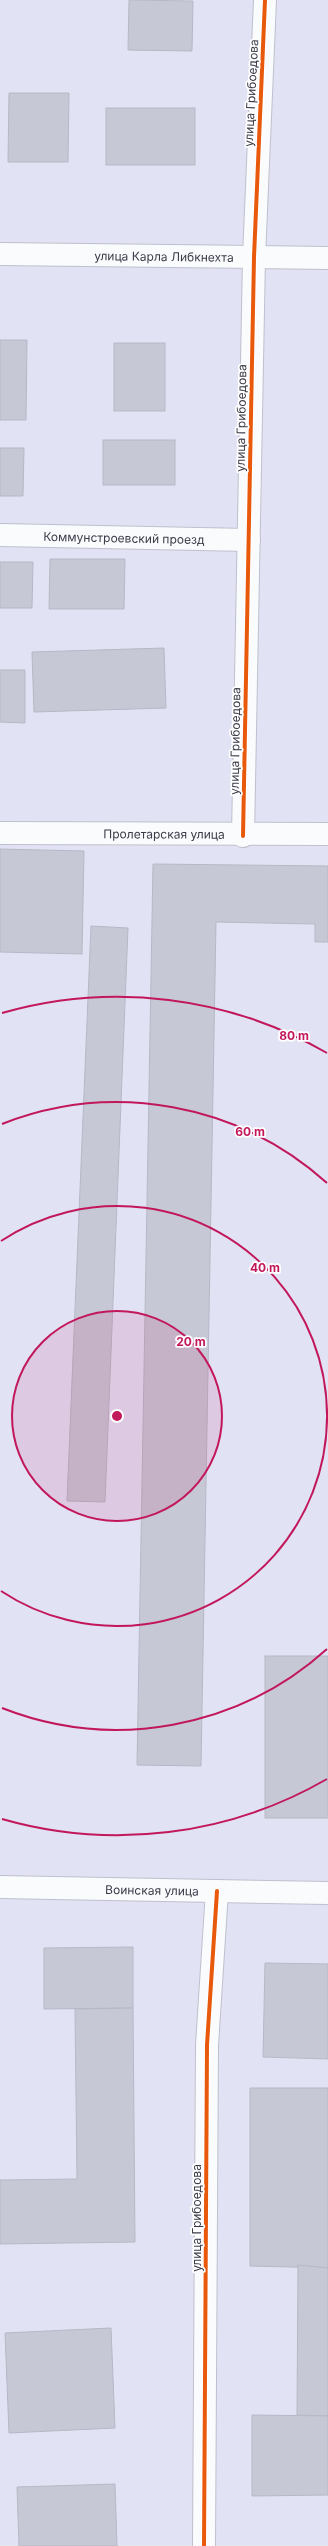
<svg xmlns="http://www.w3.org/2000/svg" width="328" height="2546" font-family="Inter,sans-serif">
<rect width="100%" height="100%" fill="#e1e2f4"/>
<g fill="#c7c8d5" stroke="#b7b8c6">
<polygon points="129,0 193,1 192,51 128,50"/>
<polygon points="9,93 69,93 68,162 8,162"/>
<rect x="106" y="108" width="89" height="57"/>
<polygon points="0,340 27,340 26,420 0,420"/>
<rect x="114" y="343" width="51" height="68"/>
<rect x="103" y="440" width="72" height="45"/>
<polygon points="0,448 24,448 23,496 0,496"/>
<polygon points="50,559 125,559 124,609 49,609"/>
<polygon points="0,562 33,562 32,608 0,608"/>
<polygon points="164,648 166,708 34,712 32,652"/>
<polygon points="0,670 25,670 25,723 0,722"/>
<polygon points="0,849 84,851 82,954 0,952"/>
<polygon points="153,864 328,866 328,942 315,942 315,924 216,922 201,1766 137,1765"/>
<polygon points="91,926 128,928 105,1502 67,1501"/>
<rect x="265" y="1656" width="63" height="162"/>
<polygon points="133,1947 133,2008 44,2009 44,1948"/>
<polygon points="265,1963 328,1964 328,2059 263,2057"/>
<polygon points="133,2008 135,2242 0,2244 0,2180 77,2179 75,2009"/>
<polygon points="250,2088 328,2088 328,2268 250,2266"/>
<polygon points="298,2265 328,2268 328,2416 297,2415"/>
<polygon points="111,2328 115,2428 9,2433 5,2333"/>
<polygon points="252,2415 328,2416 328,2495 252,2496"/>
<polygon points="115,2484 117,2546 19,2546 17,2487"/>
</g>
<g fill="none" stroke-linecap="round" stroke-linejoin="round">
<defs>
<g id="minor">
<path id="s1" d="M0 254 328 258"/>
<path id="s2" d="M0 535 249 540"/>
<path id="s3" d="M0 833 328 834"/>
<polyline points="243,836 254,257 265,0"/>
<path id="s4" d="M0 1887 328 1893"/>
<polyline points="204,2546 207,2045 217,1891"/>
</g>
</defs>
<use href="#minor" stroke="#bfc0cd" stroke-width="24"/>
<use href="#minor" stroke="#fafbfd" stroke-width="22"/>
<defs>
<g id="cycleway">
<polyline points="243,836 254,257 265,0"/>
<polyline points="204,2546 207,2045 217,1891"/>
</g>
</defs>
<use href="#cycleway" stroke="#fff" stroke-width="6"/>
<use href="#cycleway" stroke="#e8590c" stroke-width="4"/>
</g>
<circle cx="117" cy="1416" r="105" fill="#c2185b" fill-opacity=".12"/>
<g fill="none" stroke="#c2185b" stroke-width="2">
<circle cx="117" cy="1416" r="105"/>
<path d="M1 1241A210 210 0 1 1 1 1591"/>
<path d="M327 1649A314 314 0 0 1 2 1708M2 1124A314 314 0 0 1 327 1183"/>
<path d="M327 1779A419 419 0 0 1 2 1819M2 1013A419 419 0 0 1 327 1053"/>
</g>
<g text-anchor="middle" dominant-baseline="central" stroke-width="3.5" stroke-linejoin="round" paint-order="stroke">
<g font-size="12" fill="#3a3b48" stroke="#fff">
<text transform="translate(251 93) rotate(-87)">улица Грибоедова</text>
<text stroke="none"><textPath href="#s1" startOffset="164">улица Карла Либкнехта</textPath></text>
<text transform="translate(241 418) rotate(-89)">улица Грибоедова</text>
<text stroke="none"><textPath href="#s2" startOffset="124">Коммунстроевский проезд</textPath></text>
<text transform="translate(235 741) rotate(-89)">улица Грибоедова</text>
<text stroke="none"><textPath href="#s3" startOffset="164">Пролетарская улица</textPath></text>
<text stroke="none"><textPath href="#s4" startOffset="152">Воинская улица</textPath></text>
<text transform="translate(196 2218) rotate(-90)">улица Грибоедова</text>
</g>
</g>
<circle cx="117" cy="1416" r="6" fill="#c2185b" stroke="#fff" stroke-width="2"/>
<g font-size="12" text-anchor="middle" font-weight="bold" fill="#c2185b" stroke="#fff" stroke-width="3.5" stroke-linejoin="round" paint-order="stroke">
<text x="294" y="1040">80 m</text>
<text x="250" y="1136">60 m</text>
<text x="265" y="1272">40 m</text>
<text x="191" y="1346">20 m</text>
</g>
</svg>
